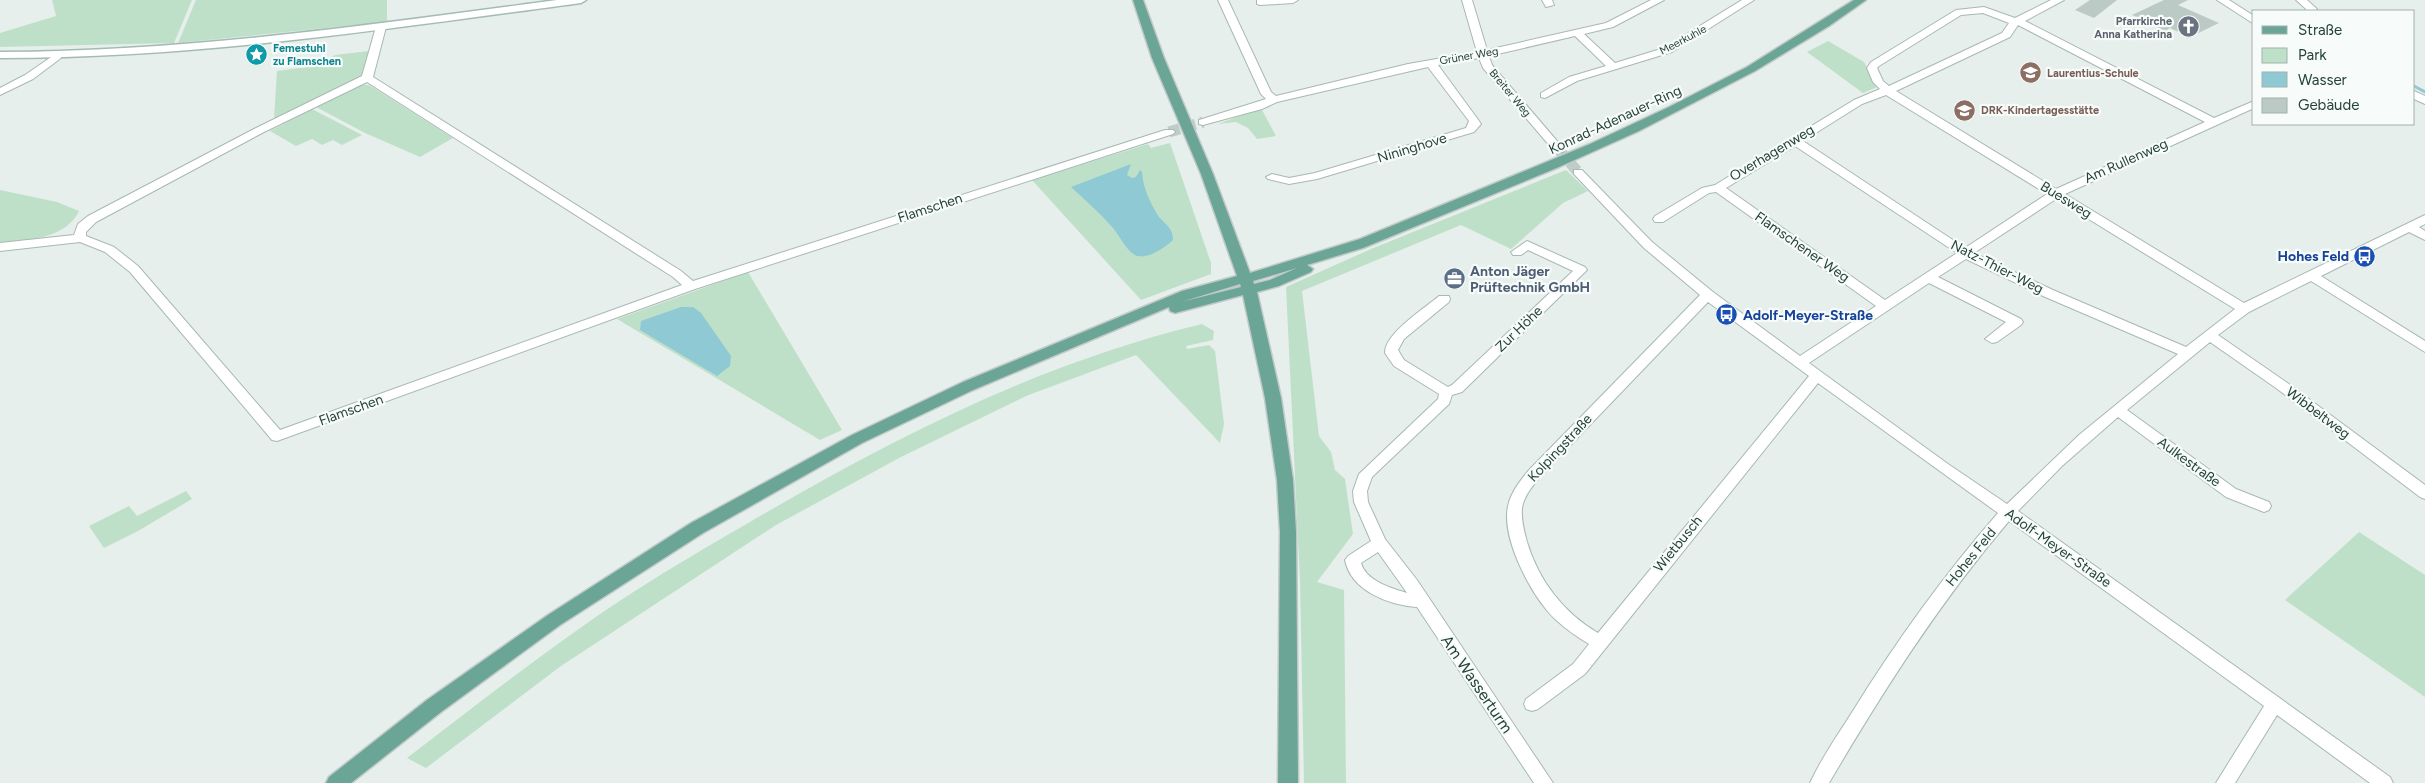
<svg xmlns="http://www.w3.org/2000/svg" width="2425" height="783" font-family="Figtree,sans-serif">
<rect width="100%" height="100%" fill="#e6efeb"/>
<g fill="#bfe0c8">
<polygon points="52,0 192,0 174,43 0,47 0,33 56,16"/>
<polygon points="196,0 387,0 387,22 178,43"/>
<polygon points="1828,41 1864,62 1877,87 1863,93 1807,52"/>
<polygon points="369,51 363,75 274,119 277,71 314,66 335,55"/>
<polygon points="360,85 369,85 453,138 420,157 365,133 316,107"/>
<polygon points="1261,108 1276,136 1257,139 1248,128 1236,122 1218,124"/>
<polygon points="312,109 362,135 342,145 333,140 322,145 312,139 296,146 270,131"/>
<polygon points="1170,143 1211,263 1211,274 1141,300 1032,180 1148,144 1151,148"/>
<polygon points="1566,170 1588,191 1563,203 1511,249 1461,225 1302,291 1319,436 1331,452 1335,470 1345,479 1353,534 1317,582 1344,590 1346,783 1304,783 1300,581 1286,287 1371,249"/>
<path d="M0 190 57 202 79 211C66 239 27 240 0 243Z"/>
<polygon points="748,272 842,430 820,440 617,319"/>
<path d="M1202 324 1214 331 1213 340 1186 346 1187 349 1209 345 1215 351 1224 424 1220 443 1136 355 1026 396 901 457 776 525 561 666 426 768 407 758C463 715 518 672 576 631 631 591 691 556 750 522 893 438 1040 363 1202 324Z"/>
<polygon points="186,491 192,499 138,531 104,548 89,526 129,506 137,516"/>
<polygon points="2359,532 2425,575 2425,697 2285,600"/>
</g>
<g fill="#8ec9d4">
<path d="M1131 164 1127 175 1132 178 1136 177 1140 170 1142 172C1143 188 1150 203 1159 217 1166 225 1173 228 1173 240 1166 247 1146 261 1135 255 1126 250 1119 235 1113 228 1100 213 1085 200 1071 187Z"/>
<polygon points="681,307 693,307 701,313 731,356 730,366 717,376 640,330 641,321"/>
</g>
<g fill="none" stroke-linecap="round" stroke-linejoin="round">
<polyline stroke="#8ec9d4" stroke-width="3" points="2414,86 2425,92"/>
</g>
<g fill="#bbcac4">
<polygon points="2090,0 2117,0 2094,18 2075,10"/>
<polygon points="2164,0 2188,0 2178,5 2219,23 2190,37 2170,28 2165,31 2132,15"/>
</g>
<g fill="none" stroke-linecap="round" stroke-linejoin="round">
<g stroke="#bfccc8" stroke-width="11" stroke-dasharray="11 5.5" stroke-linecap="butt">
<polyline points="1169,132 1203,122"/>
<polyline points="1559,150 1578,172"/>
</g>
<defs>
<g id="street">
<polygon points="1218,0 1228,0 1271,92 1276,96 1408,64 1477,52 1462,0 1472,0 1487,50 1606,23 1651,0 1664,0 1613,27 1584,34 1615,63 1664,48 1742,0 1754,0 1672,52 1577,81 1545,98 1541,97 1541,93 1569,77 1606,66 1575,36 1489,56 1492,65 1563,148 1563,152 1555,152 1483,68 1479,58 1438,65 1479,121 1481,124 1474,132 1317,179 1289,184 1268,179 1266,177 1272,174 1289,178 1315,173 1466,128 1469,121 1428,67 1277,102 1262,109 1203,125 1199,124 1199,120 1266,99 1261,94"/>
<polygon points="1257,0 1298,0 1293,3 1260,5 1257,4"/>
<polygon points="1542,0 1552,0 1554,5 1546,7"/>
<path d="M2051 0H2064L2025 21 2214 118 2254 101V108L2065 194 2244 303 2425 215V224L2419 227 2425 231V240L2409 232 2321 276 2425 341V352L2311 281 2249 312 2218 335 2286 382 2425 485V499L2420 497 2276 388 2210 342 2127 410 2236 489 2269 502 2271 506 2269 510 2264 512 2226 497 2118 417 2062 466 2018 511 2390 777 2393 783H2370L2277 715 2235 783H2216L2264 706 2009 521C1940 602 1883 691 1829 783H1810C1821 759 1837 736 1851 714 1895 643 1943 576 1998 513L1818 383 1585 674 1538 709 1532 711 1526 709 1524 704 1526 699 1573 664 1589 644C1577 637 1566 629 1555 619 1532 597 1501 539 1508 506 1511 492 1520 481 1529 470L1700 295 1644 248 1574 174V170H1582L1652 242 1713 292 1800 356 1876 306 1716 192 1709 193 1663 222H1655L1653 219 1655 216 1702 188 1715 185 1854 100 1880 89 1873 82 1867 68 1871 62 1956 10 1984 7 2015 18ZM1983 13 2009 23 2002 33 1889 86 1883 81 1877 68 1879 66 1961 15ZM2018 25 2205 122 2056 189 1896 91 2010 37ZM1886 95 2047 194 1965 248 1803 141 1862 104ZM1795 146 1957 253 1885 300 1726 188ZM2056 199 2235 309 2186 347 2053 290 1974 253ZM1966 259 2043 296 2178 354 2079 435 2007 504 1948 464 1809 363 1929 283 2006 322 1985 339 1992 343 1997 342 2021 325 2023 322 2021 319 1938 277ZM1708 302 1809 376 1598 633C1563 612 1539 581 1527 542 1524 531 1521 519 1522 508 1524 496 1532 487 1539 478Z"/>
<polygon points="2217,0 2229,0 2254,16 2254,24"/>
<polygon points="2296,0 2307,0 2317,9 2315,11 2305,11 2306,9"/>
<path d="M381 24 386 27 373 77 681 271 693 281 1165 130H1173L1175 132 1173 134 695 289 277 441 272 440 130 272 105 252 80 242 0 251V243L74 235 78 224 88 216 256 128 362 76 376 27ZM367 82 673 277 682 285 280 430 138 266 114 247 86 236V232L96 222 264 132Z"/>
<polygon points="57,53 61,54 61,58 33,79 0,95 0,88 25,75"/>
<polygon points="2414,91 2425,96 2425,104 2414,99"/>
<path d="M1527 241 1585 267 1587 270 1462 392 1452 395 1449 404 1372 477 1367 491 1368 502 1385 539 1417 580 1553 783H1534L1417 607C1389 605 1351 591 1345 560L1348 556 1371 541 1354 502 1353 491 1359 474 1438 399 1439 394 1394 366 1385 353C1384 334 1425 308 1439 296H1449L1450 299 1449 302 1404 339 1398 350 1404 360 1448 387 1452 385 1573 271 1528 250 1521 255H1513L1511 252ZM1378 552 1405 590 1407 593C1391 588 1366 581 1361 563Z"/>
</g>
<path id="secondary" d="M557 0H586L581 3C386 29 197 58 0 58V52C190 51 370 25 557 0Z"/>
<path id="primary" d="M1133 0H1143L1164 58 1213 174 1250 273 1360 239 1590 144 1669 107 1747 67 1854 0H1866L1829 26 1755 71 1639 131 1559 167 1363 248 1307 265 1313 269 1311 272 1279 286 1257 292 1281 398 1293 480 1296 532 1298 783H1278L1280 532 1277 480 1265 398 1243 295 1175 313 1170 311 1169 307 973 390 862 443 703 533 560 625 441 712 351 783H326L329 777 427 700 548 615 691 523 852 435 963 382 1182 291 1237 276 1201 174 1152 58ZM1297 268 1270 280 1254 284 1253 281ZM1240 284 1241 287 1181 302Z"/>
</defs>
<use href="#street" stroke="#a8b8b2" stroke-width="2"/>
<use href="#secondary" stroke="#a4bbb3" stroke-width="3"/>
<use href="#primary" stroke="#c2cac8" stroke-width="3"/>
<use href="#street" fill="#fff" fill-rule="evenodd"/>
<use href="#secondary" fill="#fff" fill-rule="evenodd"/>
<use href="#primary" fill="#6aa596" fill-rule="evenodd"/>
</g>
<defs>
<symbol id="church-disc" viewBox="-11 -11 22 22"><circle r="9.5" fill="#6b7280" stroke="#f7fbf9"/><path d="M-1.2-6h2.4v3.5h3.3v2.4h-3.3V6h-2.4V-.1h-3.3v-2.4h3.3Z" fill="#fff"/></symbol>
<symbol id="sight-disc" viewBox="-11 -11 22 22"><circle r="9.5" fill="#0f9aa8" stroke="#f7fbf9"/><path d="M0-6L1.8-2.2L6-1.7L2.9 1.2L3.7 5.4L0 3.3L-3.7 5.4L-2.9 1.2L-6-1.7L-1.8-2.2Z" fill="#fff"/></symbol>
<symbol id="school-disc" viewBox="-11 -11 22 22"><circle r="9.5" fill="#8d6e63" stroke="#f7fbf9"/><path d="M0-5L7-2L0 1L-7-2ZM-4 1L0 2.5L4 1V4Q0 6-4 4Z" fill="#fff"/></symbol>
<symbol id="bus-disc" viewBox="-11 -11 22 22"><circle r="9.5" fill="#1a4fb4" stroke="#f7fbf9"/><path d="M-5-6H5V4H4V6H2V4H-2V6H-4V4H-5ZM-3.5-4V0h7V-4ZM-3.5 1.2v1.5H-2V1.2ZM2 1.2v1.5H3.5V1.2Z" fill="#fff"/></symbol>
<symbol id="office-disc" viewBox="-11 -11 22 22"><circle r="9.5" fill="#5c6f8a" stroke="#f7fbf9"/><path d="M-6-3h4V-5.5h4V-3h4V5H-6ZM-1-4.5V-3h2v-1.5ZM-6 0V1H6V0Z" fill="#fff"/></symbol>
</defs>
<g fill-rule="evenodd">
<use href="#church-disc" x="2176" y="14" width="25" height="25"/>
<use href="#sight-disc" x="244" y="42" width="25" height="25"/>
<use href="#school-disc" x="2018" y="60" width="25" height="25"/>
<use href="#school-disc" x="1952" y="98" width="25" height="25"/>
<use href="#bus-disc" x="2352" y="244" width="25" height="25"/>
<use href="#office-disc" x="1442" y="266" width="25" height="25"/>
<use href="#bus-disc" x="1714" y="302" width="25" height="25"/>
</g>
<g text-anchor="middle" dominant-baseline="central" stroke-width="4.5" stroke-linejoin="round" paint-order="stroke">
<g font-size="11" font-weight="bold" fill="#5b616d" stroke="#f7fbf9" text-anchor="end">
<text x="2172" y="21">Pfarrkirche<tspan x="2172" dy="13">Anna Katherina</tspan></text>
</g>
<g font-size="11" fill="#24423a" stroke="#f7fbf9">
<text transform="translate(1683 40) rotate(-28)">Meerkuhle</text>
<text transform="translate(1469 56) rotate(-10)">Grüner Weg</text>
<text transform="translate(1510 93) rotate(50)">Breiter Weg</text>
</g>
<g font-size="11" font-weight="bold" fill="#0d838f" stroke="#f7fbf9" text-anchor="start">
<text x="273" y="48">Femestuhl<tspan x="273" dy="13">zu Flamschen</tspan></text>
</g>
<g font-size="11" font-weight="bold" fill="#785e54" stroke="#f7fbf9" text-anchor="start">
<text x="2047" y="73">Laurentius-Schule</text>
<text x="1981" y="110">DRK-Kindertagesstätte</text>
</g>
<g font-size="14" fill="#24423a" stroke="#f7fbf9">
<text transform="translate(1615 120) rotate(-25)">Konrad-Adenauer-Ring</text>
<text transform="translate(1412 148) rotate(-17)">Nininghove</text>
<text transform="translate(1772 153) rotate(-31)">Overhagenweg</text>
<text transform="translate(2126 161) rotate(-24)">Am Rullenweg</text>
<text transform="translate(2066 200) rotate(32)">Buesweg</text>
<text transform="translate(930 208) rotate(-18)">Flamschen</text>
<text transform="translate(1802 247) rotate(35)">Flamschener Weg</text>
<text transform="translate(1997 267) rotate(27)">Natz-Thier-Weg</text>
<text transform="translate(1519 329) rotate(-44)">Zur Höhe</text>
<text transform="translate(351 410) rotate(-20)">Flamschen</text>
<text transform="translate(2318 413) rotate(37)">Wibbeltweg</text>
<text transform="translate(1560 448) rotate(-47)">Kolpingstraße</text>
<text transform="translate(2189 462) rotate(36)">Aulkestraße</text>
<text transform="translate(1678 544) rotate(-51)">Wietbusch</text>
<text transform="translate(2058 548) rotate(35)">Adolf-Meyer-Straße</text>
<text transform="translate(1971 557) rotate(-51)">Hohes Feld</text>
</g>
<g font-size="14" font-weight="bold" fill="#164399" stroke="#f7fbf9" text-anchor="end">
<text x="2349" y="256">Hohes Feld</text>
<text x="1743" y="315" text-anchor="start">Adolf-Meyer-Straße</text>
</g>
<g font-size="14" font-weight="bold" fill="#4e5e75" stroke="#f7fbf9" text-anchor="start">
<text x="1470" y="271">Anton Jäger<tspan x="1470" dy="16">Prüftechnik GmbH</tspan></text>
</g>
<g font-size="16" fill="#24423a" stroke="#f7fbf9">
<text transform="translate(1477 684) rotate(56)">Am Wasserturm</text>
</g>
</g>
<rect x="2252" y="10" width="162" height="115" fill="#f7fbf9" stroke="#a3b1ad"/>
<rect x="2262" y="26" width="25" height="8" fill="#6aa596" stroke="#a3b1ad"/>
<text x="2298" y="35" font-size="15" fill="#24423a">Straße</text>
<rect x="2262" y="48" width="25" height="15" fill="#bfe0c8" stroke="#a3b1ad"/>
<text x="2298" y="60" font-size="15" fill="#24423a">Park</text>
<rect x="2262" y="72" width="25" height="15" fill="#8ec9d4" stroke="#a3b1ad"/>
<text x="2298" y="85" font-size="15" fill="#24423a">Wasser</text>
<rect x="2262" y="98" width="25" height="15" fill="#bbcac4" stroke="#a3b1ad"/>
<text x="2298" y="110" font-size="15" fill="#24423a">Gebäude</text>
</svg>
